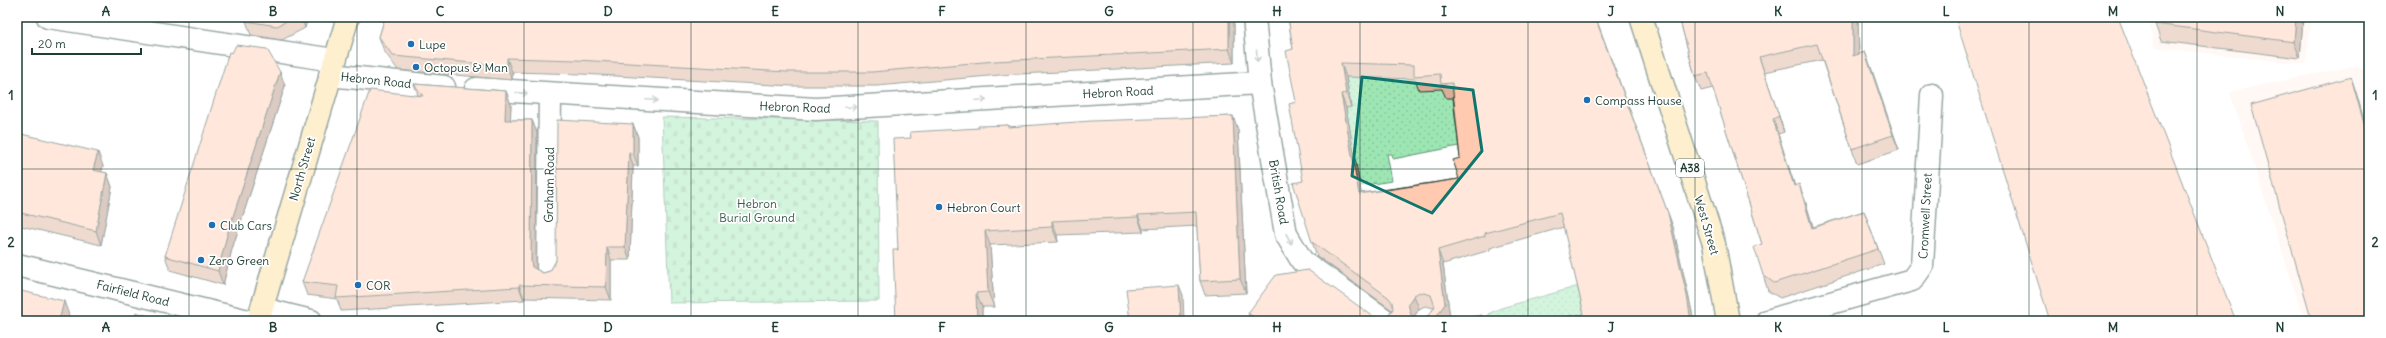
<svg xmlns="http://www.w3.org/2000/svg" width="2386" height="338" font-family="Delius,sans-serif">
<defs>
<pattern id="green-dots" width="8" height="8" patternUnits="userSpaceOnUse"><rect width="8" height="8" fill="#9de6b4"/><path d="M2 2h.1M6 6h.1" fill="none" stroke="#87c69b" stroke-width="1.8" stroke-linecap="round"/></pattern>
<pattern id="cemetery-stones" width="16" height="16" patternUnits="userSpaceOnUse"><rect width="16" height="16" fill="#9de6b4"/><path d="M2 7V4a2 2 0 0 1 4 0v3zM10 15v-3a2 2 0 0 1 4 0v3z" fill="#87c69b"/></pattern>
</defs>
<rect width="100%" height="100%" fill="#fff"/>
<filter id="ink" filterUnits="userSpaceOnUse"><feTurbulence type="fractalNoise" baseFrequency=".025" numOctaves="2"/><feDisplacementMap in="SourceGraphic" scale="8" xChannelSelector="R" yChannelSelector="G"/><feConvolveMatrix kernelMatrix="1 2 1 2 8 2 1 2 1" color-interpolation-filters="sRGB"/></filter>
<g filter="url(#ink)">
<g fill="#ffefe7">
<polygon points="2149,17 2312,17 2305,64 2154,47"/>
<polygon points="2354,66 2369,72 2369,321 2305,321 2230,92"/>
</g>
<g fill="url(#green-dots)" stroke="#5e9274">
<polygon points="1342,55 1393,78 1433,79 1457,97 1469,144 1393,159 1392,154 1387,154 1392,181 1359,186 1344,108 1351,107"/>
<polygon points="1579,286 1599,321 1487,321 1488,314 1501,308"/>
</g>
<polygon fill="url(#cemetery-stones)" stroke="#5e9274" points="662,117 878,121 879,301 669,303"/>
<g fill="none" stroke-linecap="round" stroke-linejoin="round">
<defs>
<g id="minor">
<polyline points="48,17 334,60"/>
<polyline points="1254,17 1260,83 1286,234 1302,261 1386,321"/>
<polyline points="330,75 444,87"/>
<polyline points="476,89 816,109 1260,83"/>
<polyline points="17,265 248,321"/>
<polyline points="548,274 550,95"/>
<polyline points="262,309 311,321"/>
<polyline points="1767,321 1912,280 1922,266 1932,95"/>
</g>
<polyline id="major" points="258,321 348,17"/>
<polyline id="highway" points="1641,17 1714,244 1728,321"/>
</defs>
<use href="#minor" stroke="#1f3d34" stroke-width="25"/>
<use href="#major" stroke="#1f3d34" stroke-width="25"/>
<use href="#highway" stroke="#1f3d34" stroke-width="25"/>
<use href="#minor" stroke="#fff" stroke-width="22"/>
<use href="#major" stroke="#fcde96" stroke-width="22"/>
<use href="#highway" stroke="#fcde96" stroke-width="22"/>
</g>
<g fill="#dbae96" stroke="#1f3d34" fill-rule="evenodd">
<polygon points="248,17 308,17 305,28 282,40 251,35 246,21"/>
<polygon points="385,17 1233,17 1234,25 1234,63 1000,75 877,86 792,86 581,74 512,72 512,80 398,70 384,51 379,37"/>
<path d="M1288 17H1598L1596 18 1673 227 1694 321H1541L1584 314 1564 227 1490 248V250L1443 264 1450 318 1448 321H1251L1248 313 1386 318 1392 310 1317 256 1312 242 1303 181 1296 102 1293 49ZM1346 77 1415 79 1419 90 1442 89 1446 98H1453L1460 158 1459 179 1361 193 1346 108 1351 107ZM1425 306 1434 308 1428 316 1417 319 1414 317 1419 309Z"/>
<polygon points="1679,17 1858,17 1859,54 1865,52 1899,150 1857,164 1822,60 1764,72 1784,132 1778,134 1795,186 1805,200 1813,227 1864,211 1884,264 1780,298 1768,291 1763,275 1762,244 1713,88 1701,91 1695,76"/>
<polygon points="2154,17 2303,17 2300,58 2161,41 2155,24"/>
<polygon points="280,72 285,86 232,249 223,285 170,270 165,256"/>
<polygon points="414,84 506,91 511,105 510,120 532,120 537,133 536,269 543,273 550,271 633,124 638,137 638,166 633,166 630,260 611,260 611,300 524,298 524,300 341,311 337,299 307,295 302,282 418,95"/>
<polygon points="1233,116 1238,130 1246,293 1205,295 1200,281 1197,226 1143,229 1143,232 1057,235 1058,242 990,245 994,307 982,307 982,321 896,321 898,250 911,138 979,128 1008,125 1009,127"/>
<polygon points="17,133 103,166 101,172 107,173 112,187 101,245 17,225"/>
</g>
<g fill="#b28d7a" stroke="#1f3d34">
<polygon points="301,17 308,17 305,28"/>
<polygon points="1229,17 1233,17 1234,25 1234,63 1229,49"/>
<polygon points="1853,17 1858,17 1859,71 1853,56"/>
<polygon points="2296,17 2303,17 2300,58 2294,42"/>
<polygon points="1865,52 1871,67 1899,150 1893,135"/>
<polygon points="1759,57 1784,132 1779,116"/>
<polygon points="507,58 512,72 512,80 507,66"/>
<polygon points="1341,63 1346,77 1351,107 1346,93"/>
<polygon points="280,72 285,86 232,249 223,285 218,271 227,235"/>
<polygon points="2351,77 2356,92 2369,137 2369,142"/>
<polygon points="506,91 511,105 510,133 505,120"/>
<polygon points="1341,94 1346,108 1364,208 1359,194"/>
<polygon points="1233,116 1238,130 1246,293 1240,279"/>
<polygon points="1773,119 1778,134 1799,201 1794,186"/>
<polygon points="532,120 537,133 536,274 532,267 531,261"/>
<polygon points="633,124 638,137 638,166 633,153"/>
<polygon points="98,152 103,166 99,184 93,170"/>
<polygon points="629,152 633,166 630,260 625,247"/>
<polygon points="107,173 112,187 101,245 96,231"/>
<polygon points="1799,184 1805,200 1818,243 1812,228"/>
<polygon points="1668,213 1673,227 1694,321 1691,321"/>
<polygon points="1138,215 1143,229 1143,232 1138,217"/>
<polygon points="1052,221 1057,235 1058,242 1052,227"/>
<polygon points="985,231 990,245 994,307 988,292"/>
<polygon points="607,247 611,260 611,300 606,287"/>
<polygon points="1438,250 1443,264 1450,318 1448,321 1433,321 1445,304"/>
<polygon points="519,285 524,298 524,300 519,287"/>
<polygon points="1179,285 1183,295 1184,321 1181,321"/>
<polygon points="976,293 982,307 982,321 977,321"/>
<polygon points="1414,295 1419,309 1413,318 1411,315 1408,304"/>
<polygon points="64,301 69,315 67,321 59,321"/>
</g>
<g fill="#ffcaaf" stroke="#1f3d34" fill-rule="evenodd">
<polygon points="248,17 295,17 277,26 246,21"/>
<polygon points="385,17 1229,17 1229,49 995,61 872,72 787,72 576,60 507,58 507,66 393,56 379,37"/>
<path d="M1288 17H1595L1668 213 1687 296 1691 321H1541L1584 314 1560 213 1485 233V236L1438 250 1445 304 1433 321H1259L1248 313 1276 275 1308 270 1374 317 1386 318 1393 309 1392 302 1388 297 1312 242 1293 183 1303 181 1289 104 1296 102 1286 51 1293 49ZM1341 63 1414 65V76L1440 74 1441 84 1452 83 1460 158 1453 160 1459 179 1359 194 1341 94 1346 93ZM1420 292 1431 295 1435 307 1428 316 1417 319 1411 315 1408 304 1414 295Z"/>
<polygon points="1679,17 1853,17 1853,56 1865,52 1893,135 1852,149 1817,44 1759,57 1779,116 1773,119 1794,186 1799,184 1812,228 1864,211 1878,249 1774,283 1763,275 1754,247 1762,244 1708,73 1695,76"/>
<polygon points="1955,17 2118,17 2236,321 2050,321"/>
<polygon points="2154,17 2296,17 2294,42 2155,24"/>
<polygon points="236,45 267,49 280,72 227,235 218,271 165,256 229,52 232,53"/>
<polygon points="2351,77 2369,142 2369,321 2312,321 2251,105"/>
<polygon points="414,84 506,91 505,120 532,120 531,261 532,267 543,273 550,271 556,261 557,120 633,124 633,153 629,152 625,247 607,247 606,287 519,285 519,287 336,298 338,286 302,282 370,90 423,96"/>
<polygon points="1233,116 1240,279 1200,281 1196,212 1138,215 1138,217 1052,221 1052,227 985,231 988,292 976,293 977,321 896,321 893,250 898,250 893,139 911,138 910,132 979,128 978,126 1008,125 1008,127 1091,121"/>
<polygon points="17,133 98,152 93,170 107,173 96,231 17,212"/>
<polygon points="1179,285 1181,321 1130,321 1126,289"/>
<polygon points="17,290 64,301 59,321 17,321"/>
<polygon points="136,312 165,321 133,321"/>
<polygon points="1482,315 1482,321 1449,321"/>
</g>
<defs><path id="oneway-shaft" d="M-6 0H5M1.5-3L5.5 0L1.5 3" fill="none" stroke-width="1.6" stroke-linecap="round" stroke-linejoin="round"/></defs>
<g stroke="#8f9e9a">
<use href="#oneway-shaft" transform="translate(1257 56) rotate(85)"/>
<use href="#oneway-shaft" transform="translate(522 93) rotate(4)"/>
<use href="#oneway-shaft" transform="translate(652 100) rotate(3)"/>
<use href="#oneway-shaft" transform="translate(981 100) rotate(-3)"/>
<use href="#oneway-shaft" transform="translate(851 107) rotate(-3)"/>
<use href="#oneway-shaft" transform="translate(1289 239) rotate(61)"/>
</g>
</g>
<path d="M0 0H2386V338H0ZM1362 77 1473 90 1482 151 1432 213 1352 176Z" fill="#fff" fill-opacity=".55" fill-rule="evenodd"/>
<path fill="none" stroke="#0f766e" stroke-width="3" stroke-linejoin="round" d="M1362 77 1473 90 1482 151 1432 213 1352 176Z"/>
<path fill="none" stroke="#1f3d34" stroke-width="1" stroke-opacity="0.55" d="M189 17V321M357 17V321M524 17V321M691 17V321M858 17V321M1026 17V321M1193 17V321M1360 17V321M1528 17V321M1695 17V321M1862 17V321M2029 17V321M2197 17V321M17 169H2369"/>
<g fill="#1f6fb2" stroke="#fff" stroke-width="1.5">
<circle cx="411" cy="44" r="4"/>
<circle cx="416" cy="67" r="4"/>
<circle cx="1587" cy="100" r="4"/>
<circle cx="939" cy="207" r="4"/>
<circle cx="212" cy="225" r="4"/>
<circle cx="201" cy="260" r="4"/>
<circle cx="358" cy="285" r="4"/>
</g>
<g text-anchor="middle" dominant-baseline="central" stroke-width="3.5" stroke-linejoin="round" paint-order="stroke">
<rect fill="#fff" stroke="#627771" stroke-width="1" x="1676" y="159" width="28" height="18" rx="3"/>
<g font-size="11" font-weight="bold" fill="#1f3d34">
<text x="1690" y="168">A38</text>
</g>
<g font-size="12" fill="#1f3d34" stroke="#fff" text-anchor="start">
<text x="419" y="44">Lupe</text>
<text x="424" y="67">Octopus &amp; Man</text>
<text x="1595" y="100">Compass House</text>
<text x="947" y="207">Hebron Court</text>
<text x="220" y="225">Club Cars</text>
<text x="209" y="260">Zero Green</text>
<text x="366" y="285">COR</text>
</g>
<g font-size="12" fill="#1f3d34" stroke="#fff">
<text transform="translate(376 80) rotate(6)">Hebron Road</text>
<text transform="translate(1118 92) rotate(-3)">Hebron Road</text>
<text transform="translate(795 107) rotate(2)">Hebron Road</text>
<text transform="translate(302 169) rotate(-74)">North Street</text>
<text transform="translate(549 185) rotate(-89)">Graham Road</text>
<text transform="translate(1279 192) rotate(80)">British Road</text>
<text transform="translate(1925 216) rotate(-87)">Cromwell Street</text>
<text transform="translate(1707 225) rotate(74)">West Street</text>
<text transform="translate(133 293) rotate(14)">Fairfield Road</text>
</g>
<g font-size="12" fill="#385f4e" stroke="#fff">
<text x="757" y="203">Hebron<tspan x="757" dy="14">Burial Ground</tspan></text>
</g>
</g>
<rect width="2386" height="338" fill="none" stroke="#fff" stroke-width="44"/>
<path d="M32 48v6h109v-6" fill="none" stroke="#1f3d34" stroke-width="2"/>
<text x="38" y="48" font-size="12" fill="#1f3d34" stroke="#ffffff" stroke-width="3" paint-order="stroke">20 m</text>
<rect x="22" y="22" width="2342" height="294" fill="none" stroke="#1f3d34" stroke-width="1.5"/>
<g font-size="13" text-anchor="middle" font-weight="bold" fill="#1f3d34">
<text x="106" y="16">A</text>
<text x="273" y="16">B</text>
<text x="440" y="16">C</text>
<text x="608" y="16">D</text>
<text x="775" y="16">E</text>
<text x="942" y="16">F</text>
<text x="1109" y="16">G</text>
<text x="1277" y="16">H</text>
<text x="1444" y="16">I</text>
<text x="1611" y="16">J</text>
<text x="1778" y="16">K</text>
<text x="1946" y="16">L</text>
<text x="2113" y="16">M</text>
<text x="2280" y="16">N</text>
<text x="11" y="100">1</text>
<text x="2375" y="100">1</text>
<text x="11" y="247">2</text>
<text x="2375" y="247">2</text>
<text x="106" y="332">A</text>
<text x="273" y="332">B</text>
<text x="440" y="332">C</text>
<text x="608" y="332">D</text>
<text x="775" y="332">E</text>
<text x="942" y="332">F</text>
<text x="1109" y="332">G</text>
<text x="1277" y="332">H</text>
<text x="1444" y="332">I</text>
<text x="1611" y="332">J</text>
<text x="1778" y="332">K</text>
<text x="1946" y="332">L</text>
<text x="2113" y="332">M</text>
<text x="2280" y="332">N</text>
</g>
</svg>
